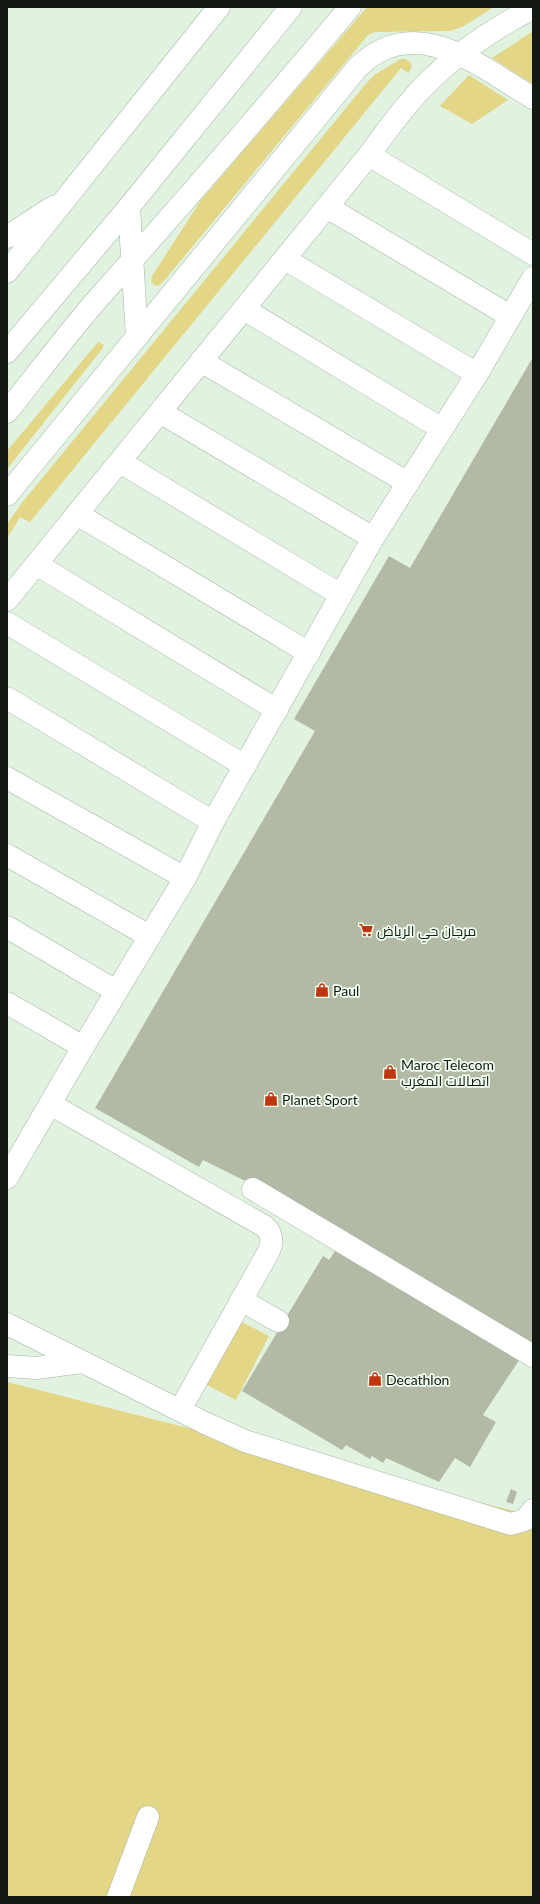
<svg xmlns="http://www.w3.org/2000/svg" width="540" height="1904" font-family="Lato,Cairo,sans-serif">
<rect width="100%" height="100%" fill="#e1f2e0"/>
<g fill="#e4d687">
<polygon points="367,7 494,7 462,27 450,31 375,32 368,35 163,282 158,286 154,285 151,281 152,276 201,200"/>
<polygon points="533,31 533,84 492,58"/>
<path d="M401 59H405C412 61 414 67 408 73L401 68 30 522 20 517 7 539V524L21 504 364 86 374 75Z"/>
<polygon points="469,75 508,100 472,124 440,106"/>
<polygon points="98,342 104,345 102,349 7,469 7,451"/>
<polygon points="238,1320 269,1336 236,1400 203,1383"/>
<polygon points="7,1382 530,1515 533,1512 533,1897 7,1897"/>
</g>
<g fill="#b2b9a4">
<polygon points="533,357 533,1356 525,1351 483,1415 496,1422 470,1467 455,1458 439,1482 386,1458 383,1463 372,1456 370,1459 346,1445 342,1450 242,1391 323,1256 329,1260 348,1232 203,1160 199,1167 95,1108 315,731 294,719 389,556 410,568"/>
<polygon points="511,1489 517,1492 513,1504 506,1502"/>
</g>
<g fill="none" stroke-linecap="round" stroke-linejoin="round">
<defs>
<g id="minor">
<polyline points="369,155 533,254"/>
<polyline points="327,207 510,316"/>
<polyline points="285,259 477,374"/>
<polyline points="244,309 442,429"/>
<polyline points="201,361 408,483"/>
<polyline points="160,412 373,538"/>
<polyline points="120,462 341,595"/>
<path d="M7 495 358 67C416 11 479 66 533 98"/>
<polyline points="77,514 309,653"/>
<polyline points="36,564 277,710"/>
<path d="M7 600 369 155C382 138 394 120 408 104 441 64 487 32 533 8"/>
<polyline points="7,623 245,766"/>
<polyline points="7,698 213,822"/>
<polyline points="7,778 185,878"/>
<polyline points="7,855 149,936"/>
<polyline points="7,927 116,991"/>
<polyline points="7,1003 83,1047"/>
<path d="M50 1104 264 1226C272 1233 273 1241 269 1251L180 1410"/>
<polyline points="7,1178 83,1047 185,878 213,822 373,538 477,374 533,278"/>
<polyline points="253,1189 533,1356"/>
<polyline points="241,1300 278,1321"/>
<polyline points="7,1324 205,1423 245,1441 511,1524 525,1520 533,1510"/>
<polyline points="7,1366 36,1368 82,1362"/>
<polyline points="118,1897 148,1817"/>
</g>
<g id="highway">
<polyline points="129,207 137,337"/>
<polyline points="7,237 53,207"/>
<polyline points="7,272 219,7"/>
<polyline points="7,352 129,207 291,7"/>
<path d="M7 412C39 372 69 331 103 293 187 199 269 104 350 7"/>
</g>
</defs>
<use href="#minor" stroke="#a5b6a4" stroke-width="23"/>
<use href="#highway" stroke="#a5b6a4" stroke-width="23"/>
<use href="#minor" stroke="#fff" stroke-width="22"/>
<use href="#highway" stroke="#fff" stroke-width="22"/>
</g>
<defs>
<symbol id="supermarket-bare" viewBox="-9 -9 18 18"><path d="M-6-5.5h2.5l.6 2H6L4.5 2H-2.5L-4.4-4H-6ZM-1.5 3.2a1.3 1.3 0 1 0 .1 0ZM3 3.2a1.3 1.3 0 1 0 .1 0Z" fill="#c0370f" stroke="#f1fff0" stroke-width="2.5" paint-order="stroke"/></symbol>
<symbol id="shop-bare" viewBox="-9 -9 18 18"><path d="M-5-2.5h2.3a2.7 3.5 0 0 1 5.4 0H5L5.5 6h-11ZM-1.5-2.5h3a1.5 2.3 0 0 0-3 0Z" fill="#c0370f" stroke="#f1fff0" stroke-width="2.5" paint-order="stroke"/></symbol>
</defs>
<g fill-rule="evenodd">
<use href="#supermarket-bare" x="356" y="920" width="20" height="20"/>
<use href="#shop-bare" x="312" y="980" width="20" height="20"/>
<use href="#shop-bare" x="380" y="1062" width="20" height="20"/>
<use href="#shop-bare" x="261" y="1089" width="20" height="20"/>
<use href="#shop-bare" x="365" y="1369" width="20" height="20"/>
</g>
<g text-anchor="middle" dominant-baseline="central" stroke-width="3.5" stroke-linejoin="round" paint-order="stroke">
<g font-size="14" fill="#121812" stroke="#f1fff0" text-anchor="start">
<text x="377" y="930">مرجان حي الرياض</text>
<text x="333" y="990">Paul</text>
<text x="401" y="1064">Maroc Telecom<tspan x="401" dy="16">اتصالات المغرب</tspan></text>
<text x="282" y="1099">Planet Sport</text>
<text x="386" y="1379">Decathlon</text>
</g>
</g>
<rect width="540" height="1904" fill="none" stroke="#121812" stroke-width="16"/>
</svg>
